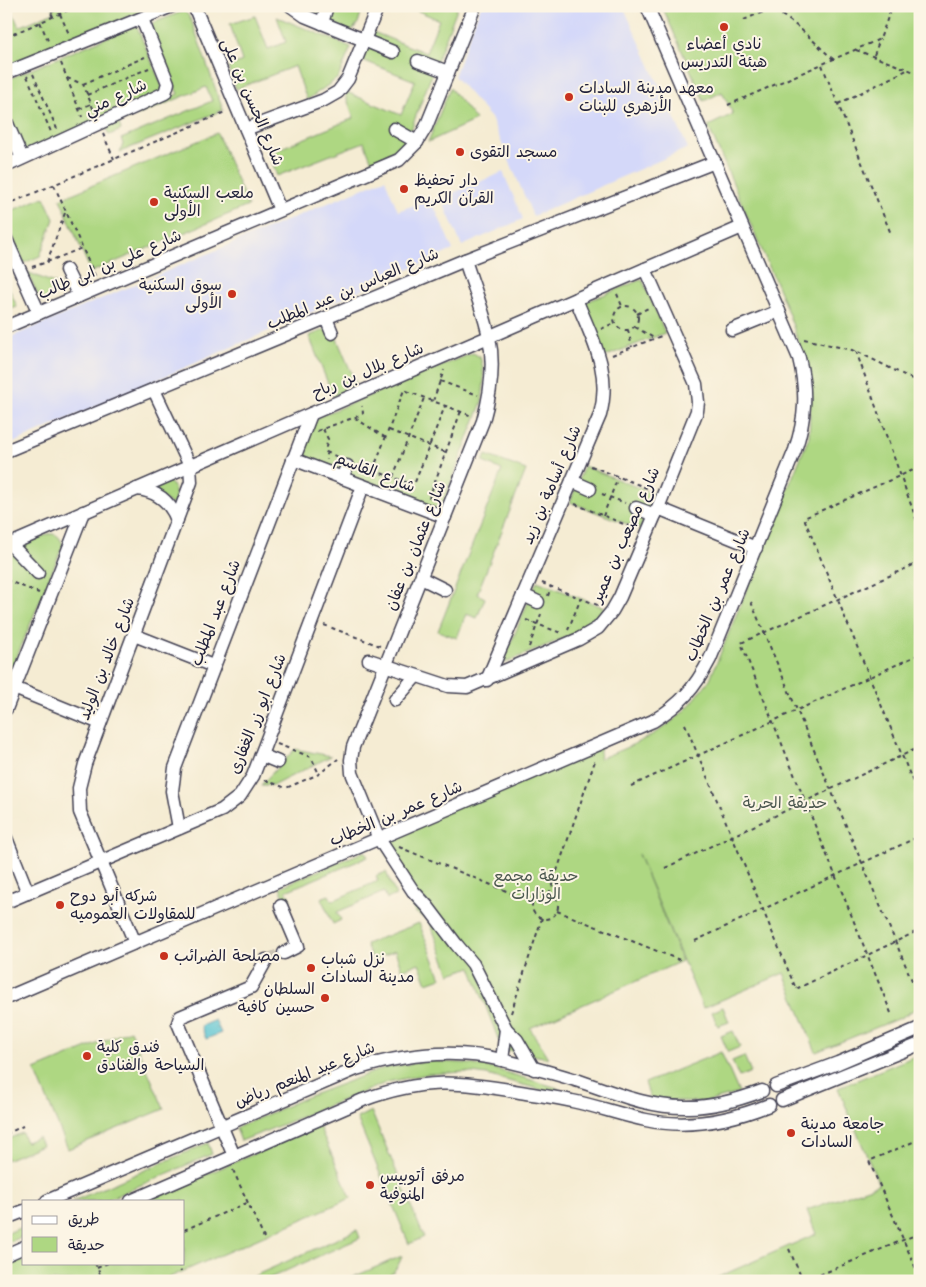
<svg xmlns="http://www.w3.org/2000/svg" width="926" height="1287" font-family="Kalam,'Playpen Sans Arabic',sans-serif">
<defs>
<pattern id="water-ripples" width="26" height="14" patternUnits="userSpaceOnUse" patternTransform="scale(1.25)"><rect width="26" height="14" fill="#5ac5d3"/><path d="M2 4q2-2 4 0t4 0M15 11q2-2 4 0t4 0" fill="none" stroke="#4ea9b6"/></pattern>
</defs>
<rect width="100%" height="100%" fill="#fcf5e5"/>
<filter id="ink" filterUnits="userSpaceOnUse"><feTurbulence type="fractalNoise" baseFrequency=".02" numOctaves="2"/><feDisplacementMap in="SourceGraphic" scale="10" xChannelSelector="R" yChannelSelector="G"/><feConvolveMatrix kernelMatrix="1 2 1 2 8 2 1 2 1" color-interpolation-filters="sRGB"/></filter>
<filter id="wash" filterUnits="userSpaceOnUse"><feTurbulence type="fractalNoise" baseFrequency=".0096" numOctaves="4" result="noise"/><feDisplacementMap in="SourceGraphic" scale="20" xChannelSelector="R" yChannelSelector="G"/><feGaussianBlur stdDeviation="1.12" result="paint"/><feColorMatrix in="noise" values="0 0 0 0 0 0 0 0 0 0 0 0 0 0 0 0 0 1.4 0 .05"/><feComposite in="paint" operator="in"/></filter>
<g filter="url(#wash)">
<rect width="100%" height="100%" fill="#f5ecd3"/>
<g fill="#d4d8f9">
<polygon points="481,6 623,6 688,148 533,216 491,118 454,76"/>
<polygon points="503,172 523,219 462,246 441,198"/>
<polygon points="385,179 398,211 431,199 453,250 6,446 6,339"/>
</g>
<g fill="#aed782" stroke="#687c5e">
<polygon points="6,6 10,6 19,27 54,12 52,6 155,6 9,68 6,62"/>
<polygon points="293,6 363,6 358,23 351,32"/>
<path d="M407 6H458L414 121C408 146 393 151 372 162L364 142 277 176 269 153 354 118 344 91 401 115 415 81 362 60 373 32 426 53 439 20Z"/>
<path d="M662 6H920V1006L902 1017 816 1052 784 973 703 1008 638 854 682 961 530 1028 548 1058 502 1049 471 967 450 974 429 920 416 913 379 839 601 744 599 759C629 747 663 733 686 709 695 700 702 689 710 679L809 437C815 366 788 311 761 248 743 207 726 166 708 126L733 114 722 92 704 101Z"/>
<polygon points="184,11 188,15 192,22 223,110 120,152 123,144 121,139 212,101 206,87 119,123 121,130 109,135 105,125 178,94 152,34 151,28 153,23"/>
<polygon points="255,16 268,49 286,42 277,17 351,47 338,78 307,100 295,66 236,89 228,67 242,61 230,24"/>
<polygon points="136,25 165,93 23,152 6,113 6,80"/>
<polygon points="450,88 476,120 428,142"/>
<polygon points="217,133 248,206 91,272 60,199"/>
<polygon points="44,197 54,219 40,256 24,263 6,220 6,213"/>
<polygon points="27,272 68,289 41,302"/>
<polygon points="640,280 643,281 645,286 665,333 604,357 585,305 586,302"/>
<polygon points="6,281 17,307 6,311"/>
<polygon points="332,327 357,386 333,396 309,336"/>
<path d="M473 353 480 357 483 368 484 381 482 402 439 513 302 456C303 438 308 429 320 416Z"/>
<polygon points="486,455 526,470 477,594 485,598 477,618 466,614 457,638 438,631 502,470 483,462"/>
<polygon points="584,466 654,494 640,529 570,502"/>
<path d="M168 481C177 487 176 496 174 506L150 489Z"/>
<path d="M48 534C57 533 60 537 63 545L6 683V552Z"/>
<polygon points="537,581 605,608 583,630 502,664"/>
<polygon points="295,749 331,756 274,785 261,785"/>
<polygon points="365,851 368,857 286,891 291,900 286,902 280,887"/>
<polygon points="386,872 396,895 387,899 384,892 337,912 341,920 333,924 321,898 329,895 332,901 378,881 376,876"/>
<polygon points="419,923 441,978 427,983 419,963 402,970 395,951 379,957 382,963 375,966 366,944"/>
<polygon points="723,1007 729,1022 718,1026 712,1012"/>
<polygon points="130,1030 164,1109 68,1149 35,1070"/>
<polygon points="733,1031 740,1047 728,1052 721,1036"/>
<polygon points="721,1052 739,1093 706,1102 651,1100 645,1083"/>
<polygon points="920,1054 920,1281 709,1281 816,1234 807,1210 879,1184 838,1088"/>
<polygon points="744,1056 751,1072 739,1077 732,1061"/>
<polygon points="427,1061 463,1063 488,1067 558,1088 556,1094 487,1075 465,1072 428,1074 388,1082 241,1141 236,1128 307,1097 371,1073 384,1068"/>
<polygon points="371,1111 424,1237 409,1244 357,1118"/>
<polygon points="319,1126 351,1198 161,1281 6,1281 6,1262 24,1254 24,1263 184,1263 184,1201 144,1201"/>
<polygon points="22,1133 26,1142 38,1137 42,1145 6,1160 6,1140"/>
<polygon points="208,1143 212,1154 104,1201 73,1201"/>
<polygon points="24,1226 24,1236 6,1243 6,1234"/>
<polygon points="357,1230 360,1238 263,1281 243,1281"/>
<path d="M402 1256C392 1286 370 1281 344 1281Z"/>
</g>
<polygon fill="url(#water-ripples)" stroke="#3e7487" points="215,1020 221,1033 206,1039 201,1026"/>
</g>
<g filter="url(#ink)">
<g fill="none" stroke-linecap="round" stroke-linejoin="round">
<polyline stroke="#cbc4b5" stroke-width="12" stroke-dasharray="12 6" stroke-linecap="butt" points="266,960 284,953"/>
<defs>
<g id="minor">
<polyline points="194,6 280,210"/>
<polyline points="291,6 305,16 393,52"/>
<polyline points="322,23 327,6"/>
<polyline points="418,61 448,72"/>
<polyline points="6,73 172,6"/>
<polyline points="6,121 22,158"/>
<polyline points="246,129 324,100 338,92 348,79 378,6"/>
<polyline points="394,129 417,142"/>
<polyline points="6,166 165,93 168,83 142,19"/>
<polyline points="6,239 39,313"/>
<path d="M465 260C473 286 484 311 489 337 495 366 491 393 483 421L353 747 351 760 352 773 379 839 413 891 428 907 456 944 473 964 506 1029 517 1040 534 1069"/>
<polyline points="66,270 79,296"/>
<polyline points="326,318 332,333"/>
<polyline points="6,327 399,160 417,142 426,127 475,6"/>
<polyline points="732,330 779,311"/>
<polyline points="6,451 465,260 715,162"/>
<polyline points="293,459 445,517"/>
<polyline points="342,478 347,466"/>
<polyline points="572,481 590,489"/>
<path d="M137 489C157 491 170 501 177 520"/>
<polyline points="636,508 655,515"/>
<polyline points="658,508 756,548"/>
<polyline points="10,544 38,573"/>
<polyline points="6,546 742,227"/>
<polyline points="421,578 445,590"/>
<polyline points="523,595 538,602"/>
<polyline points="134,635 213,666"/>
<polyline points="369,660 448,686 467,687 579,639 598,628 612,611 620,597 655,515 697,411 698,402 696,384 645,269"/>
<path d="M487 680 600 415C612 371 592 339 576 299"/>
<polyline points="14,688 100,723"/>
<polyline points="395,700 416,676"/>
<polyline points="6,709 83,512"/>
<polyline points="261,755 278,762"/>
<polyline points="179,828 172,791 175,768 311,414"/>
<polyline points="6,838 28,893"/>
<polyline points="6,902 222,810 240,796 253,776 363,486"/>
<polyline points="281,906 298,946 284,953"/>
<polyline points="135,943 80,812 79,788 85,764 191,482 190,466 154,390"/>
<path d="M6 998 653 721C681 704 695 688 710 659L795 450C806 418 807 390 799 358L647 6"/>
<polyline points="502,1060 506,1029"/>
<polyline points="776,1086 838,1063 920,1028"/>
<polyline points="782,1100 920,1044"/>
<polyline points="234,1156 178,1023 180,1017 251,987 266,960"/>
<path d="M47 1201 356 1069C404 1054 453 1048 502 1060 527 1066 554 1073 579 1081 615 1093 649 1108 688 1107 714 1107 738 1100 762 1091"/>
<path d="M131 1201 363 1100C422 1078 459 1081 520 1092 537 1095 555 1097 572 1101 597 1106 621 1115 646 1120 688 1129 729 1121 769 1105"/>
<polyline points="6,1218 24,1211"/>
<polyline points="6,1255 24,1247"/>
</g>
</defs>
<use href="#minor" stroke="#424052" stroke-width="15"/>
<g stroke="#424052" stroke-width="2" stroke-dasharray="4 4" stroke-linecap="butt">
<polyline points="48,6 53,17"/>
<polyline points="6,11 10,20 6,22"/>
<polyline points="51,12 65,6"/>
<polyline points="60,14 69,34"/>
<path d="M744 20C753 16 764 10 774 12 789 15 820 48 833 59"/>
<polyline points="40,22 49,43"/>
<polyline points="6,37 78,6"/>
<polyline points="856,50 920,74"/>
<polyline points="874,55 880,39"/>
<polyline points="61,63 82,117"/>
<polyline points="822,65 891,234"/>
<polyline points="33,74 57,129"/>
<polyline points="27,76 51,132"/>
<polyline points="67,78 83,84 95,113"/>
<polyline points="83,84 145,57"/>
<polyline points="87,95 149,68"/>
<polyline points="838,104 909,69"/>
<polyline points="728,105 880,39 892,6"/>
<polyline points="79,109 91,104"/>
<polyline points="103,134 114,159"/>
<polyline points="54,185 95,276"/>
<polyline points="6,205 225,112"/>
<polyline points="47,262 82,248"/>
<polyline points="32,267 47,262 65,213"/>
<polyline points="617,294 622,306"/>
<circle cx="626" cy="318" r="12"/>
<polyline points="637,314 648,308"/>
<polyline points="635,327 654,338"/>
<polyline points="601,329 614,323"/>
<polyline points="628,330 632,347"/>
<polyline points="804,339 856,351 920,383"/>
<polyline points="856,351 920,530"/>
<polyline points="612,355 661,336"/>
<polyline points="440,381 478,395"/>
<polyline points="433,401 444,370"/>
<polyline points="355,418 386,438"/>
<polyline points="323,429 328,439 326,447 327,460"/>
<polyline points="389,430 445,452"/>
<polyline points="317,431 361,415 363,413 362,406"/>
<polyline points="326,452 338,457"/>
<polyline points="359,465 408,483"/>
<polyline points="591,466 652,490"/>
<polyline points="920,467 804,518 920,799"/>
<polyline points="373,470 404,390 472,416"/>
<polyline points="393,477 424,398"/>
<polyline points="415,482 445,406"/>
<polyline points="602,494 625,503"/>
<polyline points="429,498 461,411"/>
<polyline points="575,504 636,529"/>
<polyline points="603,516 618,477"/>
<polyline points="6,580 39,593"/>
<polyline points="542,583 600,606"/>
<polyline points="548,596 551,586"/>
<polyline points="751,602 919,997"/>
<polyline points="526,620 561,633"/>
<polyline points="324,625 380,646"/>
<polyline points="568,630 581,598"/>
<polyline points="529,647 541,614"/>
<polyline points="685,724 796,989 920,930"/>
<polyline points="277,744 311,757 319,774"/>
<polyline points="265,780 286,788 319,774 338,759"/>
<polyline points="631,786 920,654"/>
<polyline points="399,847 533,902"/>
<polyline points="665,868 920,747"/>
<circle cx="545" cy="906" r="13"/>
<polyline points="549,894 596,758"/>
<polyline points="557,911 682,961"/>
<polyline points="695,941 920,836"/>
<polyline points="511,1013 542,918"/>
<polyline points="891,1013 741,643 920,562"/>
<polyline points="917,1063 920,1070"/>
<polyline points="6,1134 23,1126"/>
<polyline points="920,1139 869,1161 920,1278"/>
<polyline points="233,1170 264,1238"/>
<polyline points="184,1230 247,1203"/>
<polyline points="789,1249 803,1281"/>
<polyline points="95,1263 103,1281"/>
<polyline points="178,1263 181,1272"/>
<polyline points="97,1268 108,1263"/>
<polyline points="805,1281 920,1233"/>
</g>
<use href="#minor" stroke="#fff" stroke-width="12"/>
</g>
</g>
<g fill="#c8321e" stroke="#fcf5e5" stroke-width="2">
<circle cx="724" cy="27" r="5"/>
<circle cx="569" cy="97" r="5"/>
<circle cx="460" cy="152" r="5"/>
<circle cx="404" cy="189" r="5"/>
<circle cx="154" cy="202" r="5"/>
<circle cx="232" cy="294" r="5"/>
<circle cx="60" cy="905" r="5"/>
<circle cx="164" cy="956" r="5"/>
<circle cx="311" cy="968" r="5"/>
<circle cx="325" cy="998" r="5"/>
<circle cx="87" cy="1056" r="5"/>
<circle cx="791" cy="1133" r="5"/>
<circle cx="370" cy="1185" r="5"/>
</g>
<g text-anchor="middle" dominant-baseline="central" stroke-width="4" stroke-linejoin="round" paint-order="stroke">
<g font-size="16" fill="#22223b" stroke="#fcf5e5" text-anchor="start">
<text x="724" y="44" text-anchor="middle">نادي أعضاء<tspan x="724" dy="18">هيئة التدريس</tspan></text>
<text x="579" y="88">معهد مدينة السادات<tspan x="579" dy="18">الأزهري للبنات</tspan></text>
<text x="470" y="152">مسجد التقوى</text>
<text x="414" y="180">دار تحفيظ<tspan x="414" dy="18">القرآن الكريم</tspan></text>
<text x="164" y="193">ملعب السكنية<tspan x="164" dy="18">الأولى</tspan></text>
<text x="222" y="285" text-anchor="end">سوق السكنية<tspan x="222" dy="18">الأولى</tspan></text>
<text x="70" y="896">شركه أبو دوح<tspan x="70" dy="18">للمقاولات العموميه</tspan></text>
<text x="174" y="956">مصلحة الضرائب</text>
<text x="321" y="959">نزل شباب<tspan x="321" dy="18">مدينة السادات</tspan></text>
<text x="315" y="989" text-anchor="end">السلطان<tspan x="315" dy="18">حسين كافية</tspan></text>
<text x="97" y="1047">فندق كلية<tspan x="97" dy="18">السياحة والفنادق</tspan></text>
<text x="801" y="1124">جامعة مدينة<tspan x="801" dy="18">السادات</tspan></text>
<text x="380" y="1176">مرفق أتوبيس<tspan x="380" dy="18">المنوفية</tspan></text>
</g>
<g font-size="16" fill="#22223b" stroke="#fcf5e5">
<text transform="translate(116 98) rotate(-25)">شارع مني</text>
<text transform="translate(252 102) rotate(67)">شارع الحسن بن على</text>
<text transform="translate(110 265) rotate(-23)">شارع على بن ابى طالب</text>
<text transform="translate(353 289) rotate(-23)">شارع العباس بن عبد المطلب</text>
<text transform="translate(368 371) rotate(-23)">شارع بلال بن رباح</text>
<text transform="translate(375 473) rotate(21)">شارع القاسم</text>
<text transform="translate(552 485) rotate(-67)">شارع أسامة بن زيد</text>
<text transform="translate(626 535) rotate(-66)">شارع مصعب بن عمير</text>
<text transform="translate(416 546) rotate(-68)">شارع عثمان بن عفان</text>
<text transform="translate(718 595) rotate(-67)">شارع عمر بن الخطاب</text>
<text transform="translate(216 613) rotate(-69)">شارع عبد المطلب</text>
<text transform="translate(107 659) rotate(-69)">شارع خالد بن الوليد</text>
<text transform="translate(258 714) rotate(-68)">شارع ابو زر الغفارى</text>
<text transform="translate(396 814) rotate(-23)">شارع عمر بن الخطاب</text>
<text transform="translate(305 1075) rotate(-22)">شارع عبد المنعم رياض</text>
</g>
<g font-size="16" fill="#4c5850" stroke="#fcf5e5">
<text x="785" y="803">حديقة الحرية</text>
<text x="536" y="876">حديقة مجمع<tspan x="536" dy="18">الوزارات</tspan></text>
</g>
</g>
<rect width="926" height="1287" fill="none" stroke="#fcf5e5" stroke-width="25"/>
<rect x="22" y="1200" width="162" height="65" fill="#fcf5e5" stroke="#a5a1a1"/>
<rect x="32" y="1216" width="25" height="8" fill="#ffffff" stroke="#a5a1a1"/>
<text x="68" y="1224" font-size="15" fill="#22223b">طريق</text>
<rect x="32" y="1237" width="25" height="15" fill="#aed782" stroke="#a5a1a1"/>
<text x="68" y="1250" font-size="15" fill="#22223b">حديقة</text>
</svg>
